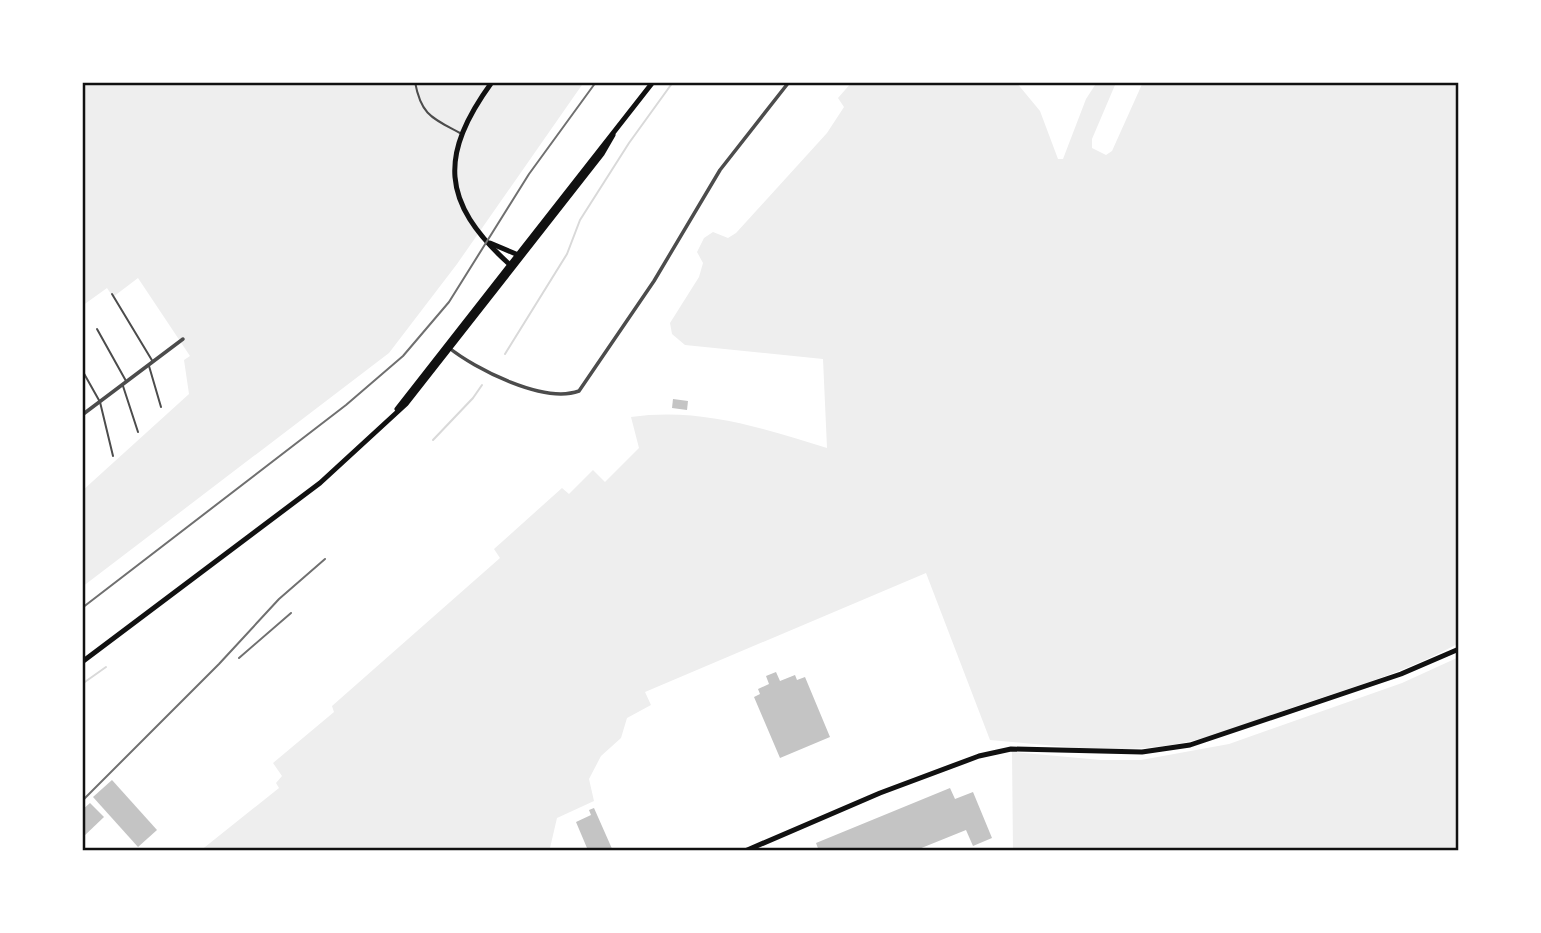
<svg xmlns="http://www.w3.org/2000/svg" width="1541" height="933" font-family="Poppins,sans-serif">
<rect width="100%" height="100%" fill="#fff"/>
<g fill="#eee">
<polygon points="82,82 584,82 457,264 389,353 82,587 82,491 189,394 184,360 190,356 138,278 113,297 107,288 82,306"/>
<path d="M852 82H1016L1040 111 1058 159H1063L1086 99 1097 82 1115 85 1092 139V148L1106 155 1112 151 1143 82H1459V643C1407 672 1350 688 1294 707 1249 723 1203 743 1155 747 1100 753 1044 744 990 740L926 573 645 692 651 705 627 718 621 738 601 756 589 779 594 801 557 818 550 848 541 851H200L279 788 276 783 282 776 273 763 334 712 332 706 500 558 494 549 562 488 569 494 593 470 605 482 639 448 631 417C699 407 763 428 827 448L823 359 685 345 672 334 670 323 699 277 703 263 697 252 704 238 713 232 728 238 736 233 827 133 844 107 838 98Z"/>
<polygon points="1459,657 1459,851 1013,851 1012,752 1101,760 1141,760 1229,744 1402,683"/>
</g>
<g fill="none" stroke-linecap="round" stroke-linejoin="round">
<g stroke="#d9d9d9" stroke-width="2">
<polyline points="505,354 567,254 580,220 629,143 673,82"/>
<polyline points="433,440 473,398 482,385"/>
<polyline points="82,684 106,667"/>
</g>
</g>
<g fill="#c4c4c4">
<polygon points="673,399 688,401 687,410 672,408"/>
<polygon points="776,672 780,681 795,675 797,680 805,677 830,737 780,758 754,697 760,694 758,689 769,684 766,676"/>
<polygon points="112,780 157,830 138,847 93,797"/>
<polygon points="950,788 955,799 973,792 992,838 973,846 966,830 914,851 819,851 816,843"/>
<polygon points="90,803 104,817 82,838 82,810"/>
<polygon points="594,808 613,851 580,851 587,848 576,822 591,815 589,810"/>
</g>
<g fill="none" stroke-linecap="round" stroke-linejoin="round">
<g stroke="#4c4c4c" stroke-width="2">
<path d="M415 82C421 115 432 118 460 133"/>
<polyline points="112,294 153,362"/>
<polyline points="97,329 126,381"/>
<polyline points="149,366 161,407"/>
<polyline points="82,370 100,402 113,456"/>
<polyline points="123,386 138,432"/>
</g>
<g stroke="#4c4c4c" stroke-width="3.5">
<path d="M448 347C475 369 544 404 579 391L654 281 720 170 789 82"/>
<polyline points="82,415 183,339"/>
</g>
<g stroke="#111" stroke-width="5">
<path d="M492 82C439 155 441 202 508 263"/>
<polyline points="490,243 516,254"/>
<polyline points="397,409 653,82"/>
<polyline points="82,662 320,483 406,404 602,154 613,135"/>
<polyline points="745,851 880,793 979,756 1011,749 1142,752 1190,745 1401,674 1459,649"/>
</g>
<g stroke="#707070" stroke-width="2">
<polyline points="82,608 346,405 403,356 449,302 529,174 596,82"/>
<polyline points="239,658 291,613"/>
<polyline points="82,801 219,664 279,599 325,559"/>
</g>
</g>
<rect width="1541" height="933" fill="none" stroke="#ffffff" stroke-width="168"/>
<rect x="84" y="84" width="1373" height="765" fill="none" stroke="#111" stroke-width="2.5"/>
</svg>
